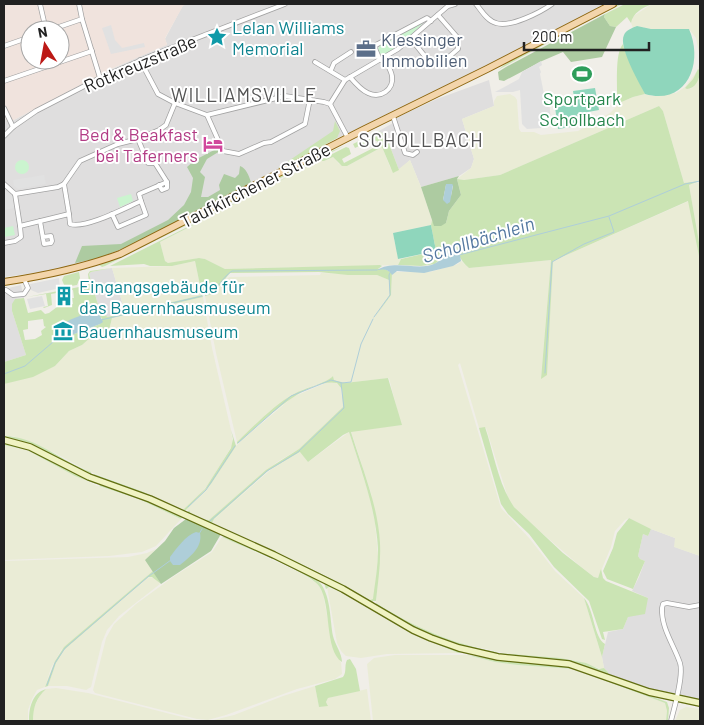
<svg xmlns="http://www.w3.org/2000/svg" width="704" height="725" font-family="Barlow,sans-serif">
<rect width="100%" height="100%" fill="#f0eee8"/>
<g fill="#dfdede">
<polygon points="187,4 607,4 403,108 331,141 290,165 123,249 104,257 64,269 4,277 4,116 8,123 114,68 167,44 165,39 183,5"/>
<polygon points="489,80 494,106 462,119 474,159 471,168 459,176 421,187 410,160 399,170 386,136 379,131 393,123 398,117 437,99"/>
<polygon points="112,268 125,312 107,317 99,308 89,274 91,272"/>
<polygon points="21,285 24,298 15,299 12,311 26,355 4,362 4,289"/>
<polygon points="651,529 675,538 675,547 700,556 700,700 667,692 644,688 608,675 608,672 604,668 602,657 608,632 623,629 628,617 648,598 632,591 639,577 645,561 640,559 638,556 643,534 648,536"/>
</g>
<path fill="#f0e3dd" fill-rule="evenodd" d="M4 4H187L183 6 165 38 167 45 113 68 8 123 4 116ZM30 30H60V60H30Z"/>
<g fill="#eaecd6">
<polygon points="652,4 700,4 700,71 698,70 693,79 685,88 690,89 692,88 700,77 700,181 684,183 663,111 659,106 500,175 464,180 457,179 471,168 474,159 462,119 494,106 494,101 497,96 510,94 515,97 517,100 519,129 521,132 534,132 541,135 578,131 610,113 616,107 617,104 633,97 645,94 652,96 676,93 685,87 698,70 700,58 696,38 689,29 651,29 637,26 633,28 631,23 632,17"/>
<polygon points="382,147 390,167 395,172 410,160 421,187 432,220 431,225 393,233 398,259 401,259 398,265 225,269 205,259 199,258 172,263 168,263 165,261 160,242 319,161 324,161 333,157 339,164 347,166"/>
<polygon points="700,182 700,248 689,185"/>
<polygon points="689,201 700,261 700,556 674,547 675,538 651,529 629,518 625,520 615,531 611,547 598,578 594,577 580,566 520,514 509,501 486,428 479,428 460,363 458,365 501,508 530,539 555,571 584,598 602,657 604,668 602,669 573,660 514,655 462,644 414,626 376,603 379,571 379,535 371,493 351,431 401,425 389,378 345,383 334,380 333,376 329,380 304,389 290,396 237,442 216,353 205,296 213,294 229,277 320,275 321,273 377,275 389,280 391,295 392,275 395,272 430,272 458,264 461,261 469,268 551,260 541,378 547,374 553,261"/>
<polygon points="195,261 202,295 125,312 112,268 172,266"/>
<polygon points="203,297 212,348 231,430 233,444 209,483 199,496 183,511 141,491 88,471 55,453 39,446 13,436 4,436 4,384 55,366 69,351 82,345 91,337 109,330 112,318"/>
<polygon points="330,381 337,383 341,386 343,407 299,449 277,462 209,520 202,519 189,513 189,510 186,510 211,484 233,449 244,438 293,397"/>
<polygon points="349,432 369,495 375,523 378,556 374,599 370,600 321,573 211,522 276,465 301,452 308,462"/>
<polygon points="4,445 27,450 95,485 139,499 181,519 156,546 142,552 109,556 4,560"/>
<polygon points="222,537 299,572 318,584 323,594 332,642 334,651 341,662 342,674 335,679 297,689 226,715 208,720 197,719 95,693 93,690 106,638 114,624 136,604 173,577 212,552"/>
<polygon points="156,549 146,560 153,571 61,650 51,668 45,687 37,690 32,699 28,710 28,721 4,721 4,561 128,557 147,553"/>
<polygon points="148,577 155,578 160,584 119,616 107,630 102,642 91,687 86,690 67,686 48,686 56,663 64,650"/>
<polygon points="327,587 341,592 409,632 458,653 387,654 361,658 346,656 341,651 337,643"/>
<polygon points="395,655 467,655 495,662 518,665 574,669 665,703 667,711 666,721 373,721 367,664 374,658"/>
<polygon points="315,686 319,707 328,705 326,702 328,698 367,689 371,721 210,721 234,715 283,696"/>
<polygon points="56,688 88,693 198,721 33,721 33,710 40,695 46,689"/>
<polygon points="686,707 700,709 700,721 675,721 680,710"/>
</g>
<g fill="#cbe4b4" fill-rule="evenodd">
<polygon points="618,4 622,4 573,29 498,70 504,65 560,33"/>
<path d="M625 4H652C643 8 633 12 631 23L627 17 616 27 610 26 604 17 605 14Z"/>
<path d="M623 44 624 49 645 94 633 97 617 104C618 89 614 54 623 44Z"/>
<path d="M698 69 700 71C700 79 695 89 687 89L685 88 693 79Z"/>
<path d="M659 106 663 111 684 183 700 181 689 185 700 248V261L688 201 553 261 547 375 541 379 551 260 469 268C461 262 459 254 453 246L435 264 421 266 398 265 401 259 436 251 431 225 432 220 435 226 446 223 449 211 461 195 457 179 464 180 500 175Z"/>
<polygon points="335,121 340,131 337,138 284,167 278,168 333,131"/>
<polygon points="379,131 386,136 399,170 393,173 382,147 347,166 342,166 333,157 324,161 319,161 160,242 165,261 168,263 199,258 205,259 225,269 380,265 382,266 378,269 385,269 392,273 391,295 375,317 390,295 389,280 377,275 348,275 319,272 230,273 213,294 205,296 205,294 202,295 195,261 172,266 150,266 144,264 110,266 346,147 349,148 351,154 342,159 344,163 379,145 377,141 372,140 355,148 353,144"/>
<polygon points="344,146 135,251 105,266 102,267 99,265 124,255 317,157"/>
<path d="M112 268 91 272 89 274 99 308 103 309 107 317 202 295 203 297 112 318 109 330 91 337 82 345 69 351 55 366 33 377 4 384V362L26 355 12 311V304L15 299 24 298 28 313 41 310 45 314 49 313 57 307 73 304 72 298H74L73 290 51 294 52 305 44 308 43 307 48 306 46 294 27 297 79 287H86L89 283 88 274 90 271ZM101 317 102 319 100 324 64 338ZM43 319 44 326 46 327 41 331 42 335 35 339 25 340 23 330 28 329V321Z"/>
<polygon points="79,272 80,278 77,285 65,287 62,280 64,276"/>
<path d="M333 376 334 380 345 383 388 378 402 425 351 432C362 468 378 505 380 543 381 563 378 582 376 601H373L372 604 310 569 187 513 189 510C191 517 202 520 209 520L266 470 299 449 343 407 342 389 337 383C306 377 259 425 237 444V442C253 427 275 404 294 394 304 388 327 383 333 376ZM349 432C361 470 376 509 378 549 378 566 375 583 373 599L370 600C319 570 265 548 212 523L214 519 269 470 300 452 308 462 343 435Z"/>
<path d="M485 427C494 453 498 484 514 507L563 553 594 577 598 578 601 569 603 578 606 581 648 598 645 614 628 617 623 629 603 632 605 640 602 639 589 601 554 567 529 534 508 514 501 504 479 428Z"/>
<polygon points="231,430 236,446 211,484 183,513 95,477 94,474 141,491 183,510 205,489 231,448 233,439"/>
<path d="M4 436C36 436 62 462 91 472V475L37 447 24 442 4 438Z"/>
<polygon points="4,442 23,446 95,482 96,484 75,476 27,450 4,445"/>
<polygon points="101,484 150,502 182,517 181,519 139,499 99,486"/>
<polygon points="629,518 651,529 648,536 643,534 638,556 640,559 645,561 633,589 607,579 603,571 613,548 617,533"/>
<path d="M225 536C244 544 311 570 321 584 331 598 330 620 333 636 335 645 342 653 342 662 324 650 332 605 319 586 309 572 241 546 222 537Z"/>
<polygon points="153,571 161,584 152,577 148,577 64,650 56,663 48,686 45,687 55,661 64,647"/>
<polygon points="326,582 369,607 463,652 458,653 409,632 341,592 329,587 326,589 324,583"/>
<path d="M584 598C594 609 594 638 605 644L602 657Z"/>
<path d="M376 603C414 627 452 644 497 652L496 654C484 651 470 649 458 646 428 637 402 622 376 606Z"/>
<polygon points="499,653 560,658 586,663 599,669 604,668 608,672 608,675 573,663 500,655"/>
<polygon points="467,655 517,662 568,666 667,702 669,708 668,721 666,721 667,711 665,703 574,669 518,665 495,662"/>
<path d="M350 659 356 669 360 691 328 698 326 702 328 706 319 707 315 686 343 677C347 672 344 666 347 660Z"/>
<path d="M46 689C36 698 33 708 33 721H29C29 708 32 693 46 689Z"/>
</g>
<g fill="#adcba1" fill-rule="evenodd">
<polygon points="605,14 604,17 610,26 616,27 602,57 571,62 563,52 542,61 504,81 499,80 498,72 506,67"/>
<path d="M220 147V151L207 159 200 172 205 177 201 197H208L220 190 219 185 224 174 235 178 239 174 240 166C246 168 249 176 251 182L249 185 141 241 99 258 75 263 82 246 121 244 168 220 184 205 191 192 193 178 187 167 195 160Z"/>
<path d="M459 176 457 179 461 195 449 211 446 223 441 226H434L421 187ZM446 185 453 186 451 196 443 200Z"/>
<polygon points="186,519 221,534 211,551 161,584 145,560 165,541 174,528"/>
</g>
<g fill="#cbf4cf">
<polygon points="423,22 424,22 409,37 385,55 381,55 378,49 380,45"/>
<circle cx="22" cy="167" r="7"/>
<polygon points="131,194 133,201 120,207 117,198"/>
<polygon points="13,226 15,235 4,237 4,228"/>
</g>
<g fill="#8fd6bc">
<path d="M637 26 651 29H689C704 63 687 106 645 94 639 82 618 47 624 35 626 30 632 28 637 26Z"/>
<polygon points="595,88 599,110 577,114 578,126 558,129 555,107 575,104 573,91"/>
<polygon points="431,225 436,251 398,259 393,233"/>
</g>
<g fill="#e1e1e1">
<polygon points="111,25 115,40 122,48 144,43 145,47 111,54 102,28"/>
<polygon points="541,61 542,65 539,67 541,72 540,74 545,99 549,100 551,121 541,128 527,129 522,124 520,90 513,92 495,92 519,79 522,72"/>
<polygon points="44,175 46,184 18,189 14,186 13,180"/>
<polygon points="4,190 13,196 15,208 4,210"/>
<polygon points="59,278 60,288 38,293 31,290 30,284"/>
<polygon points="42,296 45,306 30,309 27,299"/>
</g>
<g fill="#aeced9">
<polygon points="446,184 452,184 453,185 450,202 447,204 443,200"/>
<path d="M453 246 460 255 461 261 453 266 424 273 397 271 392 275C389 269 383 269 377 270 395 259 419 272 436 263 443 259 446 250 453 246Z"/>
<path d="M98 312 103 322 100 324 64 338H60L57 329C69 318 83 314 98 312Z"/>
<path d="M196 532 200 533C203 547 190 557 180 565H173L170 561V557C177 548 185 536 196 532Z"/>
</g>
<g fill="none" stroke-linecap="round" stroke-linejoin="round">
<g stroke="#aeced9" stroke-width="1">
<polyline points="459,255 609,216 685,184 700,181"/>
<path d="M206 295C218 291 221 278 232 271L377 270"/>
<polyline points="374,317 390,295 389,275 391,271"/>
<polyline points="101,320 202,296"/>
<polyline points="545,373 552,262 584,244 614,232 609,217"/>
<polyline points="4,374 25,366 60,336"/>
<polyline points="238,443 291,396 331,380 342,383 351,382 361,344 373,319"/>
<polyline points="188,507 206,490 235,446"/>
<polyline points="209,522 267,471 298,452 344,408 341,383"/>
<polyline points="199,534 202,529"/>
<polyline points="47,685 55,663 65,648 149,576 171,560"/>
</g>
<defs>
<g id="minor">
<polyline points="40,4 46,30"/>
<path d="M476 4C481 10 487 21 496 23 510 28 541 12 552 4"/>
<polyline points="82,19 100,78"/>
<polyline points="50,30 82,19 79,4"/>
<polyline points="411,39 428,60 433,63 444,61 458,49 458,38 438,15"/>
<polyline points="4,46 30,37"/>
<polyline points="140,60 158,94 175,103 207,115 285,96 324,102 330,104 348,138"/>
<polyline points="380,60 374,46 427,18 431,21"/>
<polyline points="315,62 345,80"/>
<polyline points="331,70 334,63 351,52"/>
<path d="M350 77C355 83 361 90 368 93 380 99 394 90 392 76 391 70 387 64 384 58"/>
<polyline points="4,81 92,51"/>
<polyline points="330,104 345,80 398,49 448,6 455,4"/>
<polyline points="4,108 13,127"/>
<polyline points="207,115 223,151 239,154 264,143 271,142 305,124 310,99"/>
<polyline points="393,116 405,153 413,155 417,152"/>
<polyline points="4,136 13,127 36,111 100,78 158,53 285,4"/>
<polyline points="4,184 15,194"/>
<polyline points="64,184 69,214"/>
<polyline points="159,185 162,190 167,188 167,182"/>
<polyline points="15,194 58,187 64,184 80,161 118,144 138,139 159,130 166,125 175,103"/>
<polyline points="15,194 20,226"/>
<polyline points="112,214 118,227 146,215 141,201"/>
<polyline points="40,221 44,244 51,243 52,241 51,236 43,237"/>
<path d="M4 243 15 241 21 237 20 226 69 214 70 224C86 229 125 208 141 201L139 194 167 182 155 163H148L138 139"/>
<polyline points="4,290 6,290 13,295 24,294 28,288 24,279"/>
<path d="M671 721C674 708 684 676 680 663 674 645 661 628 662 608L663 604 667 603 689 607 700 605"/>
</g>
<polyline id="secondary" points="4,440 30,447 89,477 150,499 274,555 343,589 413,630 431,638 459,648 498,657 569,664 649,692 700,703"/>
<path id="primary" d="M4 282C44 276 82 268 120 254L363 130 487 69 613 4"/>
</defs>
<use href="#minor" stroke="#a2a2a2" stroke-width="5.5"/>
<use href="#secondary" stroke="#626e11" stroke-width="8"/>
<use href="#primary" stroke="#8d6610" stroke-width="8"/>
<use href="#minor" stroke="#fff" stroke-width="4"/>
<use href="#secondary" stroke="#f0f3c3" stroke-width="5.5"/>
<use href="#primary" stroke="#f3d5ab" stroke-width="6"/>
</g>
<defs>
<symbol id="sight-bare" viewBox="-9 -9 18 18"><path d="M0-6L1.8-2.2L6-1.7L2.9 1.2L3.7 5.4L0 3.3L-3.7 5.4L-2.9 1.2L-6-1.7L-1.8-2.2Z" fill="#0f9aa8" stroke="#fff" stroke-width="2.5" paint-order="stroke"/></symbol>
<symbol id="office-bare" viewBox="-9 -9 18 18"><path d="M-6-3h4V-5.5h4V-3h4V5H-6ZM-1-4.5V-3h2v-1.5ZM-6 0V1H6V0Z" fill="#5c6f8a" stroke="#fff" stroke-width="2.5" paint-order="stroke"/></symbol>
<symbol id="stadium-bare" viewBox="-9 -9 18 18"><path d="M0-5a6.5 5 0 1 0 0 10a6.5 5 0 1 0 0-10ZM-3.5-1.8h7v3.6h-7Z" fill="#2e9e5b" stroke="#fff" stroke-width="2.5" paint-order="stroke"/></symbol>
<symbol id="hotel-bare" viewBox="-9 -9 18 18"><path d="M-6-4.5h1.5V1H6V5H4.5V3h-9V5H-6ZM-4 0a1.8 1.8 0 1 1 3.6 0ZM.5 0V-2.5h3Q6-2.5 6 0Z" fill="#d1479c" stroke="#fff" stroke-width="2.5" paint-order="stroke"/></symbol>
<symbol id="building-bare" viewBox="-9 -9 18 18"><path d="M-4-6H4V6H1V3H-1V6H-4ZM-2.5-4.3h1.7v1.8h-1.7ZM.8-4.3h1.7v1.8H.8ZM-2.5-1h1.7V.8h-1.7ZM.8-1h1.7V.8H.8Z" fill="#0f9aa8" stroke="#fff" stroke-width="2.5" paint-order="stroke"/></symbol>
<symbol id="museum-bare" viewBox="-9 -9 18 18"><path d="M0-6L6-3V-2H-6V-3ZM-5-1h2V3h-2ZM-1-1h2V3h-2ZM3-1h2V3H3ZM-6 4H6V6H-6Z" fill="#0f9aa8" stroke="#fff" stroke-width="2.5" paint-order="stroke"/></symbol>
</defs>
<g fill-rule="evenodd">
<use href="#sight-bare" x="203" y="23" width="28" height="28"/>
<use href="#office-bare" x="352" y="35" width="28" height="28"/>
<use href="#stadium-bare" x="568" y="60" width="28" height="28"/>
<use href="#hotel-bare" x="199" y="130" width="28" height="28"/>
<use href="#building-bare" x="50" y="282" width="28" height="28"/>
<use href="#museum-bare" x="49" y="317" width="28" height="28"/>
</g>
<g text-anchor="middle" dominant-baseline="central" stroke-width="4" stroke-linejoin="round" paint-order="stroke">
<g font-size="18" fill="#0d838f" stroke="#fff" text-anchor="start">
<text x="232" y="27">Lelan Williams<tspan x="232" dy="21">Memorial</tspan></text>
<text x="79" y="286">Eingangsgebäude für<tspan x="79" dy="21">das Bauernhausmuseum</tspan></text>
<text x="78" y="331">Bauernhausmuseum</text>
</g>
<g font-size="18" fill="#4e5e75" stroke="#fff" text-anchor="start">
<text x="381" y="39">Klessinger<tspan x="381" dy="21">Immobilien</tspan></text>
</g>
<g font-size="18" fill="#212121" stroke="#fff">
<text transform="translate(140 63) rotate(-23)">Rotkreuzstraße</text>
<text transform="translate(255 185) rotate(-27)">Taufkirchener Straße</text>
</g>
<g font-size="18" fill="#27864d" stroke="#fff">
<text x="582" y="98">Sportpark<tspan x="582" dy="21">Schollbach</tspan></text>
</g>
<g font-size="18" fill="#b23c85" stroke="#fff" text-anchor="end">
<text x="198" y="134">Bed &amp; Beakfast<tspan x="198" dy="21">bei Taferners</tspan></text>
</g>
<g font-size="19" letter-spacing="1" fill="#545454" stroke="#fff">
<text x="244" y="94">WILLIAMSVILLE</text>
<text x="421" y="139">SCHOLLBACH</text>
</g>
<g font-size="19" font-style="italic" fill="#5378a0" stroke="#fff">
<text transform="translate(478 239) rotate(-17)">Schollbächlein</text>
</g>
</g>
<rect width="704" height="725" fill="none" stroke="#212121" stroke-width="10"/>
<g transform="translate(45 45) rotate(349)"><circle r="24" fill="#ffffff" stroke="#a6a6a6"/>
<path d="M0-4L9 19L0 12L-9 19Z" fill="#bc1916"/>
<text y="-8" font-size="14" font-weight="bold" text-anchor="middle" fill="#212121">N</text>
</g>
<path d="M524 42v8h125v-8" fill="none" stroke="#212121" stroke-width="2.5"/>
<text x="532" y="42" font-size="15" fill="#212121" stroke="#ffffff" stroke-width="4" paint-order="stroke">200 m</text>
</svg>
